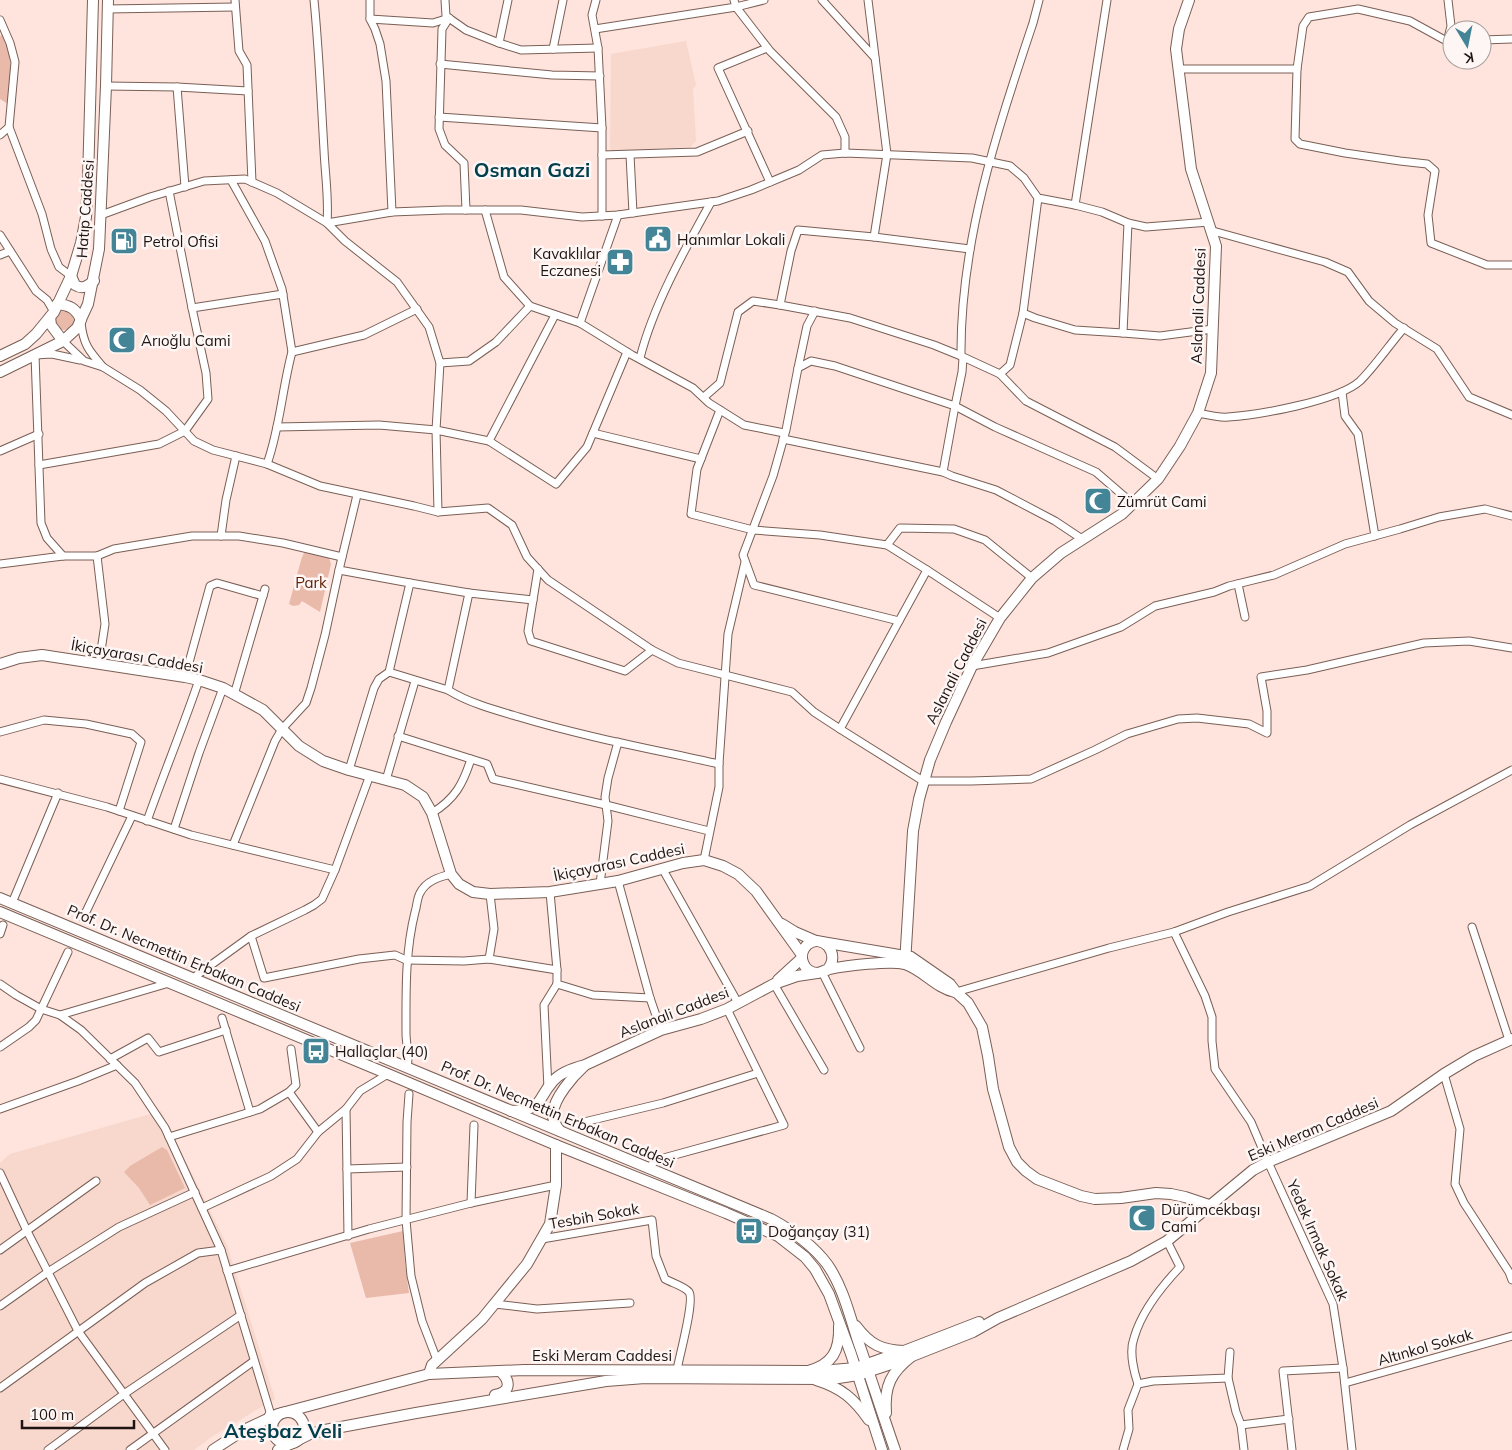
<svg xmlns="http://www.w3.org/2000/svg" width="1512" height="1450" font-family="Mulish,sans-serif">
<rect width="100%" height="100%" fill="#fee4dc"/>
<g fill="#f8d7cd">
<polygon points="686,41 696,85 693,89 696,141 690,147 610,152 611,54"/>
<polygon points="161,1111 227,1245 275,1399 213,1436 194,1450 0,1450 0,1163 10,1154"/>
</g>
<g fill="#e9b9aa">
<path d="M2 35C15 56 9 81 8 104L0 99V36Z"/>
<circle cx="64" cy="320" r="10"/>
<polygon points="308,552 329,558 331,564 320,612 302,601 299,605 293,606 289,604 302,557 304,553"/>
<polygon points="162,1147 167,1150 185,1188 150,1205 139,1188 124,1172 130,1166"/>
<polygon points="403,1231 405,1263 409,1293 366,1298 350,1243"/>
</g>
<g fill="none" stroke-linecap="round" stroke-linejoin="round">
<defs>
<g id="street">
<polyline points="235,0 239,51 247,65 252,182"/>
<path d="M314 0C319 50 321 100 324 150 325 174 329 198 327 223L345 241 397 282 429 327 440 363 469 361 496 342 530 306"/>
<polyline points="370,0 370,19 375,29 380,44 386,81 392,212"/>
<polyline points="445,0 446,16 466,30 499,43 521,50 598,48"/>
<polyline points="596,0 592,15 598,48 602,128 602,216"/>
<polyline points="764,0 736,7 770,51 836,117 845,137 845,153"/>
<polyline points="822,0 875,58"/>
<polyline points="868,0 887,154 874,237 970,249"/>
<polyline points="107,9 235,7"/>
<polyline points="449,18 442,29 439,129 445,145 464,163 466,210"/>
<polyline points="370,19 433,23 449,18"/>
<polyline points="0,20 10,43 15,62 9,127 0,135"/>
<polyline points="595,29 736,7 734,0"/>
<polyline points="1482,40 1512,39"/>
<polyline points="1447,42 1451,26 1448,0"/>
<polyline points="499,43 508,0"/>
<polyline points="767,48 718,68 770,182"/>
<polyline points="553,49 563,0"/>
<polyline points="440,64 552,75 600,76"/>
<polyline points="1178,69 1297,69 1303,26 1309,17 1358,9 1410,21 1452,44"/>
<polyline points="1297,69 1295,139 1300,144 1345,153 1400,161 1427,164 1435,171 1428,215 1431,243 1487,265 1512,265"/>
<polyline points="106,86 177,87 248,91"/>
<polyline points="177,87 185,187"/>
<polyline points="439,117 602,128"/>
<polyline points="9,127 42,214 51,249 59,267 71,276"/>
<polyline points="602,155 697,152 748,131"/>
<polyline points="630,155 633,213"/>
<polyline points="231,180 265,241 282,289 292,352 364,335 417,309"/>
<polyline points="169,191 192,308"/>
<polyline points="1038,198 1023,313 1035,318 1075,330 1123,333"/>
<polyline points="1075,205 1107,0"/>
<polyline points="485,210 504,277 530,306 580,323"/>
<polyline points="101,215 150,197 204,181 245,179 277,193 327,223 392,212 444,210 521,210 582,217 618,215 718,201 751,190 799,170 822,155 845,153 972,158 1010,166 1024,178 1038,198 1075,205 1102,212 1128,223 1146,227 1209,222"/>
<polyline points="618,215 580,323 632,355 693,388 709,403 744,425 784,433"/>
<polyline points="1128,223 1123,333 1160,336 1213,329"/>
<polyline points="1213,231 1325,262 1348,272 1369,301 1395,323 1437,349 1469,397 1512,415"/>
<polyline points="0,235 36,291 47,300 54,312"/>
<polyline points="874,237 798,230 791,251 780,305 850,318 934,345 961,356"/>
<polyline points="0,255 10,251"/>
<path d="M1023 313 1010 365 1000 374 961 356C960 241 997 131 1033 23L1039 0"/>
<path d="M81 322C83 344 89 351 103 367"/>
<polyline points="63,341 84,361 103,367 140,390 166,411 194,441 213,450 267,464 320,486 414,506 438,512 488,508 512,525 527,557 548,580 652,650 678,663 792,692 814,712 840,729 923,781 971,781 1031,779 1095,750 1127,734 1178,719 1197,718 1249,724 1267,733 1267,711 1261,677 1307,670 1424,643 1469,641 1512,648"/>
<path d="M640 358C653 306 685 249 711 202"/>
<polyline points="963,358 962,372 955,406 995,427 1096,472 1133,504"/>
<polyline points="80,360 52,354 35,355 41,523 47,538 63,556 97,556 114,549 192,536 239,536 283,543 342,557"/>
<polyline points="440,363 436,430 489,441 556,484 587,447 627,352"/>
<polyline points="798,368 807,326 815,311"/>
<polyline points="1000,374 1026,401 1115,447 1158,479"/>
<polyline points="1342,392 1345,416 1358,434 1375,536"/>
<polyline points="704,397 720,383 738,312 753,301 780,305"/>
<polyline points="720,410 697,469 691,514 753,530 820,535 887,545 927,570"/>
<path d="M1198 413C1208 415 1219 418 1228 417 1259 415 1338 401 1360 381 1375 366 1390 344 1404 328"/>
<polyline points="277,427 379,425 436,430 438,512"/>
<polyline points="593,433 701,459"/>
<polyline points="783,439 943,472"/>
<polyline points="489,441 555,315"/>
<polyline points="0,451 39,434"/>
<path d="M267 464C280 428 282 389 292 352"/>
<polyline points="39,465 159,444 185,431 208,399 206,373 192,308 283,294"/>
<polyline points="221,536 226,500 236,456"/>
<polyline points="887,545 900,528 954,529 985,540 1032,578"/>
<polyline points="97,556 105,624 99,664"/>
<polyline points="0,564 63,556"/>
<path d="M538 569 533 600 469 593 448 690C469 703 495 710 519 717 585 737 652 749 719 764L728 634 745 562"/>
<polyline points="339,570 410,583"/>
<polyline points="1238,584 1245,617"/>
<polyline points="533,600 528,631 531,641 625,671 652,650"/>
<polyline points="899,621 927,570 1000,618"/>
<polyline points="972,666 1048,653 1121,627 1155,606 1214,592 1229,586 1274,575 1345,544 1400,529 1439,517 1485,509 1512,516"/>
<polyline points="389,672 448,690"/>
<polyline points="185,677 210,586 217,583 263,596"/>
<polyline points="234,695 265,589"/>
<polyline points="840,729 899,621 754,585 743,555 773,476 786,430 798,368 811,361 835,366 955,406 943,472 952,476 996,490 1055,521 1082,539"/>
<polyline points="0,732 44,720 86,724 132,734 141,742 119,811"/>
<polyline points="398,736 487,764 493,779 606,805 709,831"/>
<polyline points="349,770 374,688 379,679 389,672 410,583 469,593"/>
<polyline points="0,779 107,807 191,835 335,870"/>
<polyline points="386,780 415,681"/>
<path d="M432 813C455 799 463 784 471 759"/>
<path d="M147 821C164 773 183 727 199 680"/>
<polyline points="174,829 199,753 223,688"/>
<polyline points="233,845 275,741 282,729 306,703 311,688 325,635 339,570 357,495"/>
<polyline points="704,860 719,787 719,764"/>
<polyline points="662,868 738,1003"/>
<polyline points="618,881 650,998 661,1030"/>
<polyline points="600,884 608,821 605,797 608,778 618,742"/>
<polyline points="550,892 557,970 557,984 593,995 650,998"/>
<polyline points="12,903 58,793"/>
<polyline points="83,918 132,816"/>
<polyline points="1472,927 1509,1040"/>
<polyline points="1174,932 1205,996 1212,1017 1212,1041 1215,1069 1251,1122 1268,1162 1333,1304 1343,1368 1352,1450"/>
<polyline points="0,934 3,925"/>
<polyline points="251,936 264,978 359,959 395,955 406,960 464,961 489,959 557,970"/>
<polyline points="489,959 494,929 490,894"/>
<polyline points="822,972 860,1048"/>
<polyline points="193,978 251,936 305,910 314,905 322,899 335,870 370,775"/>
<polyline points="0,984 16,995 41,1009 60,1015 81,1030 135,1083 165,1128 221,1250 270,1412 267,1419"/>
<polyline points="774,984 824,1070"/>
<polyline points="956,992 1109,948 1174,932 1228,912 1310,886 1410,825 1512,770"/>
<polyline points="60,1015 169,983"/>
<polyline points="222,1018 250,1112"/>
<polyline points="0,1047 29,1027 36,1020 68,952"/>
<polyline points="110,1059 148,1038 159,1052 226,1030"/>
<path d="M407 1067C410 1056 406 1045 406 1033 406 992 405 952 415 912 417 906 417 898 420 893 426 881 439 877 451 874"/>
<polyline points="1444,1074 1460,1129 1455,1184 1464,1203 1509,1272 1512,1280"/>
<polyline points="548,1088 544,1005 557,984"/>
<polyline points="409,1094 407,1122 406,1220 411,1276 422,1321 437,1360"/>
<polyline points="0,1109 78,1081 117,1065"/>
<polyline points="346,1109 348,1236"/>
<polyline points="580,1123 663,1103 758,1073"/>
<polyline points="318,1132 346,1109 360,1091 388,1074"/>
<polyline points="169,1137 260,1109 289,1092 296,1085 291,1049"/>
<polyline points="649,1168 654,1162 660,1159 784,1125 727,1009"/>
<polyline points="347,1169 407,1167"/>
<polyline points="0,1173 27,1231 78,1331 165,1450"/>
<polyline points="471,1203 474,1125"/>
<polyline points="202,1208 271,1176 297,1159 318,1132 289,1092"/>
<path d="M542 1239 652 1220 656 1256 665 1279C672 1283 684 1286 689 1292 695 1301 679 1357 677 1370"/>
<polyline points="0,1250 96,1181"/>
<polyline points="227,1271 369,1229 471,1203 556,1185"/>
<polyline points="495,1304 537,1309 630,1303"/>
<polyline points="0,1306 48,1272 119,1227 195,1192"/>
<polyline points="1228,1378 1236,1412 1241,1425"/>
<polyline points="1345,1383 1512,1336"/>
<path d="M1138 1384C1134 1372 1129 1351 1134 1338 1141 1313 1162 1286 1180 1267L1167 1241"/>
<polyline points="0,1388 145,1283 198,1253 221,1250"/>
<polyline points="48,1450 124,1394 241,1315"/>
<polyline points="130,1450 254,1361"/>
<polyline points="1123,1450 1129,1429 1128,1410 1138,1384 1153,1381 1228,1378 1230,1352"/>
<polyline points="1244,1450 1241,1425 1289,1419"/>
<polyline points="1292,1450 1283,1371 1343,1368"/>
</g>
<g id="secondary">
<path d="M71 276 75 285C83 290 87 286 94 281"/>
<path d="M57 304C69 305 76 308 81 320"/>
<polyline points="50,317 51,325 63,341"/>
<polyline points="0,356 25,344 36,334 54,312 71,276 81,243 86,217 88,180 93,0"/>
<polyline points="0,372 63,341 77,328 88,304 99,249 106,86 108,0"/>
<polyline points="0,664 19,658 42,655 185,677 199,680 223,688 263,710 299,746 323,761 349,770 405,785 423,797 432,813 451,874 459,884 473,892 490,894 550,892 618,881 683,863 704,860 723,866 738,874 756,891 802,955"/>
<polyline points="782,924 795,932 816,941"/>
<polyline points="822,942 911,957 950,984 956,992 968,1003 982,1027 988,1056 993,1089 1009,1147 1017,1162 1026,1171 1037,1179 1081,1196 1095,1199 1121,1198 1156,1193 1171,1194 1185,1197 1209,1205"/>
<polyline points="905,964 913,831 919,799 930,760 946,722 972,666 1000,618 1032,578 1061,553 1122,514 1158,479 1180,446 1198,413 1211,373 1216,246 1191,169 1176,49 1179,29 1189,0"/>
<path d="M827 970C842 954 822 932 807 945 797 955 803 973 818 973 822 972 825 970 829 969 845 966 890 960 905 964 923 970 936 988 955 992"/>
<polyline points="778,980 802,958"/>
<path d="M511 1111C545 1109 535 1102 553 1081 561 1072 573 1068 585 1065L661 1030 701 1019 727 1009 774 984 797 976 817 973"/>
<path d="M560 1131C556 1126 552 1120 553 1113 554 1098 573 1076 584 1066"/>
<polyline points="429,1374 432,1365 482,1319 527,1264 550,1224 556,1185 556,1145"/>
<path d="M495 1395C511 1392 511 1381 500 1371"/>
<circle cx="288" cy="1428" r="16"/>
<polyline points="213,1450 242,1431 278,1414 429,1374 524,1370 808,1371 832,1370 856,1368 904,1351 979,1322"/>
<polyline points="278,1450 310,1434 325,1430 416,1413 606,1381 645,1378 832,1379 858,1375 897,1362 973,1332 998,1318 1131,1261 1167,1241 1253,1170 1268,1162 1391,1111 1444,1074 1474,1056 1512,1039"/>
</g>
<g id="primary">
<path d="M0 898 771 1219C793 1231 812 1244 827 1264 842 1285 849 1313 857 1338 870 1375 882 1413 895 1450"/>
<polyline points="0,912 388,1074 556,1145 726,1213 778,1236 805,1257 815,1269 829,1294 851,1354 882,1450"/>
<path d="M856 1326C870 1345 882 1350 904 1351"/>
<path d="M808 1371C832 1365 840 1351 839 1326"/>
<path d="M816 1380C842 1388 854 1399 869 1420"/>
<path d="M886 1413C884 1386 891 1372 912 1356"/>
</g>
</defs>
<use href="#street" stroke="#7a5f56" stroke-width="9"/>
<use href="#secondary" stroke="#7a5f56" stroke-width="12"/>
<use href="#primary" stroke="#7a5f56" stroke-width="12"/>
<use href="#street" stroke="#fff" stroke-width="7"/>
<use href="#secondary" stroke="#fff" stroke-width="10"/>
<use href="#primary" stroke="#fff" stroke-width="10"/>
</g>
<defs>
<symbol id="civic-square" viewBox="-11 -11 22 22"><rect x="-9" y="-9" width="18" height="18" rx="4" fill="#438496" stroke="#fdf6f4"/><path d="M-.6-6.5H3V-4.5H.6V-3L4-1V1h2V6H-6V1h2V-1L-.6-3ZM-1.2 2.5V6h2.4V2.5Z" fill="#fff"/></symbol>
<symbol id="fuel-square" viewBox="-11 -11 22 22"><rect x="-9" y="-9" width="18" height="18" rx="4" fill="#438496" stroke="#fdf6f4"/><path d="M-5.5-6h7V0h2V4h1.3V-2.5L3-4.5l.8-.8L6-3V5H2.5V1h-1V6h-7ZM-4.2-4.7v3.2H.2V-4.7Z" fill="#fff"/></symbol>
<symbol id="pharmacy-square" viewBox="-11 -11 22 22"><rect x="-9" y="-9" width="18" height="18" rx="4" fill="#438496" stroke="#fdf6f4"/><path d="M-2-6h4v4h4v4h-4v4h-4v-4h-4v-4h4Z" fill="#fff"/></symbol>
<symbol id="mosque-square" viewBox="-11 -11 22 22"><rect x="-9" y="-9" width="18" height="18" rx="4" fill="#438496" stroke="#fdf6f4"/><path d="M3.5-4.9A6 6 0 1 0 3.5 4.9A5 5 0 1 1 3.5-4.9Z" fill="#fff"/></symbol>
<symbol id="bus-square" viewBox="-11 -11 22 22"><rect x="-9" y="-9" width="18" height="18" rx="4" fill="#438496" stroke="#fdf6f4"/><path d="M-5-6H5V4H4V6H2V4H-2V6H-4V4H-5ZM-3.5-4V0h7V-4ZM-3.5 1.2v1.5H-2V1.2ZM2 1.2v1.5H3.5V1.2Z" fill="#fff"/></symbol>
</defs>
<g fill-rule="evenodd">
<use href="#civic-square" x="642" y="223" width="32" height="32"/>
<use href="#fuel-square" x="108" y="225" width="32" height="32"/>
<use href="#pharmacy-square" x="604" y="246" width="32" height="32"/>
<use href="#mosque-square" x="106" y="324" width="32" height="32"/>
<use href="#mosque-square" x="1082" y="485" width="32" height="32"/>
<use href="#bus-square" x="300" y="1035" width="32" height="32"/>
<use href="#mosque-square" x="1126" y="1202" width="32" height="32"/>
<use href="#bus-square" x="733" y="1215" width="32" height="32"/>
</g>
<g text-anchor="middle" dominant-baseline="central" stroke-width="5" stroke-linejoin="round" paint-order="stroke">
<g font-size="15" fill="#1f1411" stroke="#fdf6f4">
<text transform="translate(85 209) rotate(-86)">Hatıp Caddesi</text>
<text transform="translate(1198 306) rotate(-88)">Aslanali Caddesi</text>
<text transform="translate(137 656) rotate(10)">İkiçayarası Caddesi</text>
<text transform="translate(956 671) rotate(-63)">Aslanali Caddesi</text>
<text transform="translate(619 862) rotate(-12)">İkiçayarası Caddesi</text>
<text transform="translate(184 958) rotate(23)">Prof. Dr. Necmettin Erbakan Caddesi</text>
<text transform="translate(674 1012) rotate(-21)">Aslanali Caddesi</text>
<text transform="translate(558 1114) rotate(23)">Prof. Dr. Necmettin Erbakan Caddesi</text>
<text transform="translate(1313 1129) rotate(-23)">Eski Meram Caddesi</text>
<text transform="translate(594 1216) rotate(-10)">Tesbih Sokak</text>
<text transform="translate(1318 1240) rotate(66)">Yedek Irmak Sokak</text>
<text transform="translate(1425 1347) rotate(-16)">Altınkol Sokak</text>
<text x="602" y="1355">Eski Meram Caddesi</text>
</g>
<g font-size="15" fill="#1f1411" stroke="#fdf6f4" text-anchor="start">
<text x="677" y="239">Hanımlar Lokali</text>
<text x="143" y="241">Petrol Ofisi</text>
<text x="601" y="253" text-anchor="end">Kavaklılar<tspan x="601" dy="17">Eczanesi</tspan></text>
<text x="141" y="340">Arıoğlu Cami</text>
<text x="1117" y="501">Zümrüt Cami</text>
<text x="335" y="1051">Hallaçlar (40)</text>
<text x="1161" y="1209">Dürümcekbaşı<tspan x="1161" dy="17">Cami</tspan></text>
<text x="768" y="1231">Doğançay (31)</text>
</g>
<g font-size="15" fill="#612109" stroke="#fdf6f4">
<text x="311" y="582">Park</text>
</g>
<g font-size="20" font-weight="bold" fill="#023e4c" stroke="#fdf6f4">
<text x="532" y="169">Osman Gazi</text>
<text x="283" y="1430">Ateşbaz Veli</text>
</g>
</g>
<g transform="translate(1467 45) rotate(170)"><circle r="24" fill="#fdf6f4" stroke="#a49c99"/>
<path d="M0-4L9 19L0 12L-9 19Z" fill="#438496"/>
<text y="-8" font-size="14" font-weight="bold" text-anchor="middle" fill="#1f1411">K</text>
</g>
<path d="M22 1420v8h112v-8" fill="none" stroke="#1f1411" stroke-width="2.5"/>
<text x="30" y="1420" font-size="15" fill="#1f1411" stroke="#fdf6f4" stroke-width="4" paint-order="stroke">100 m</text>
</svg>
